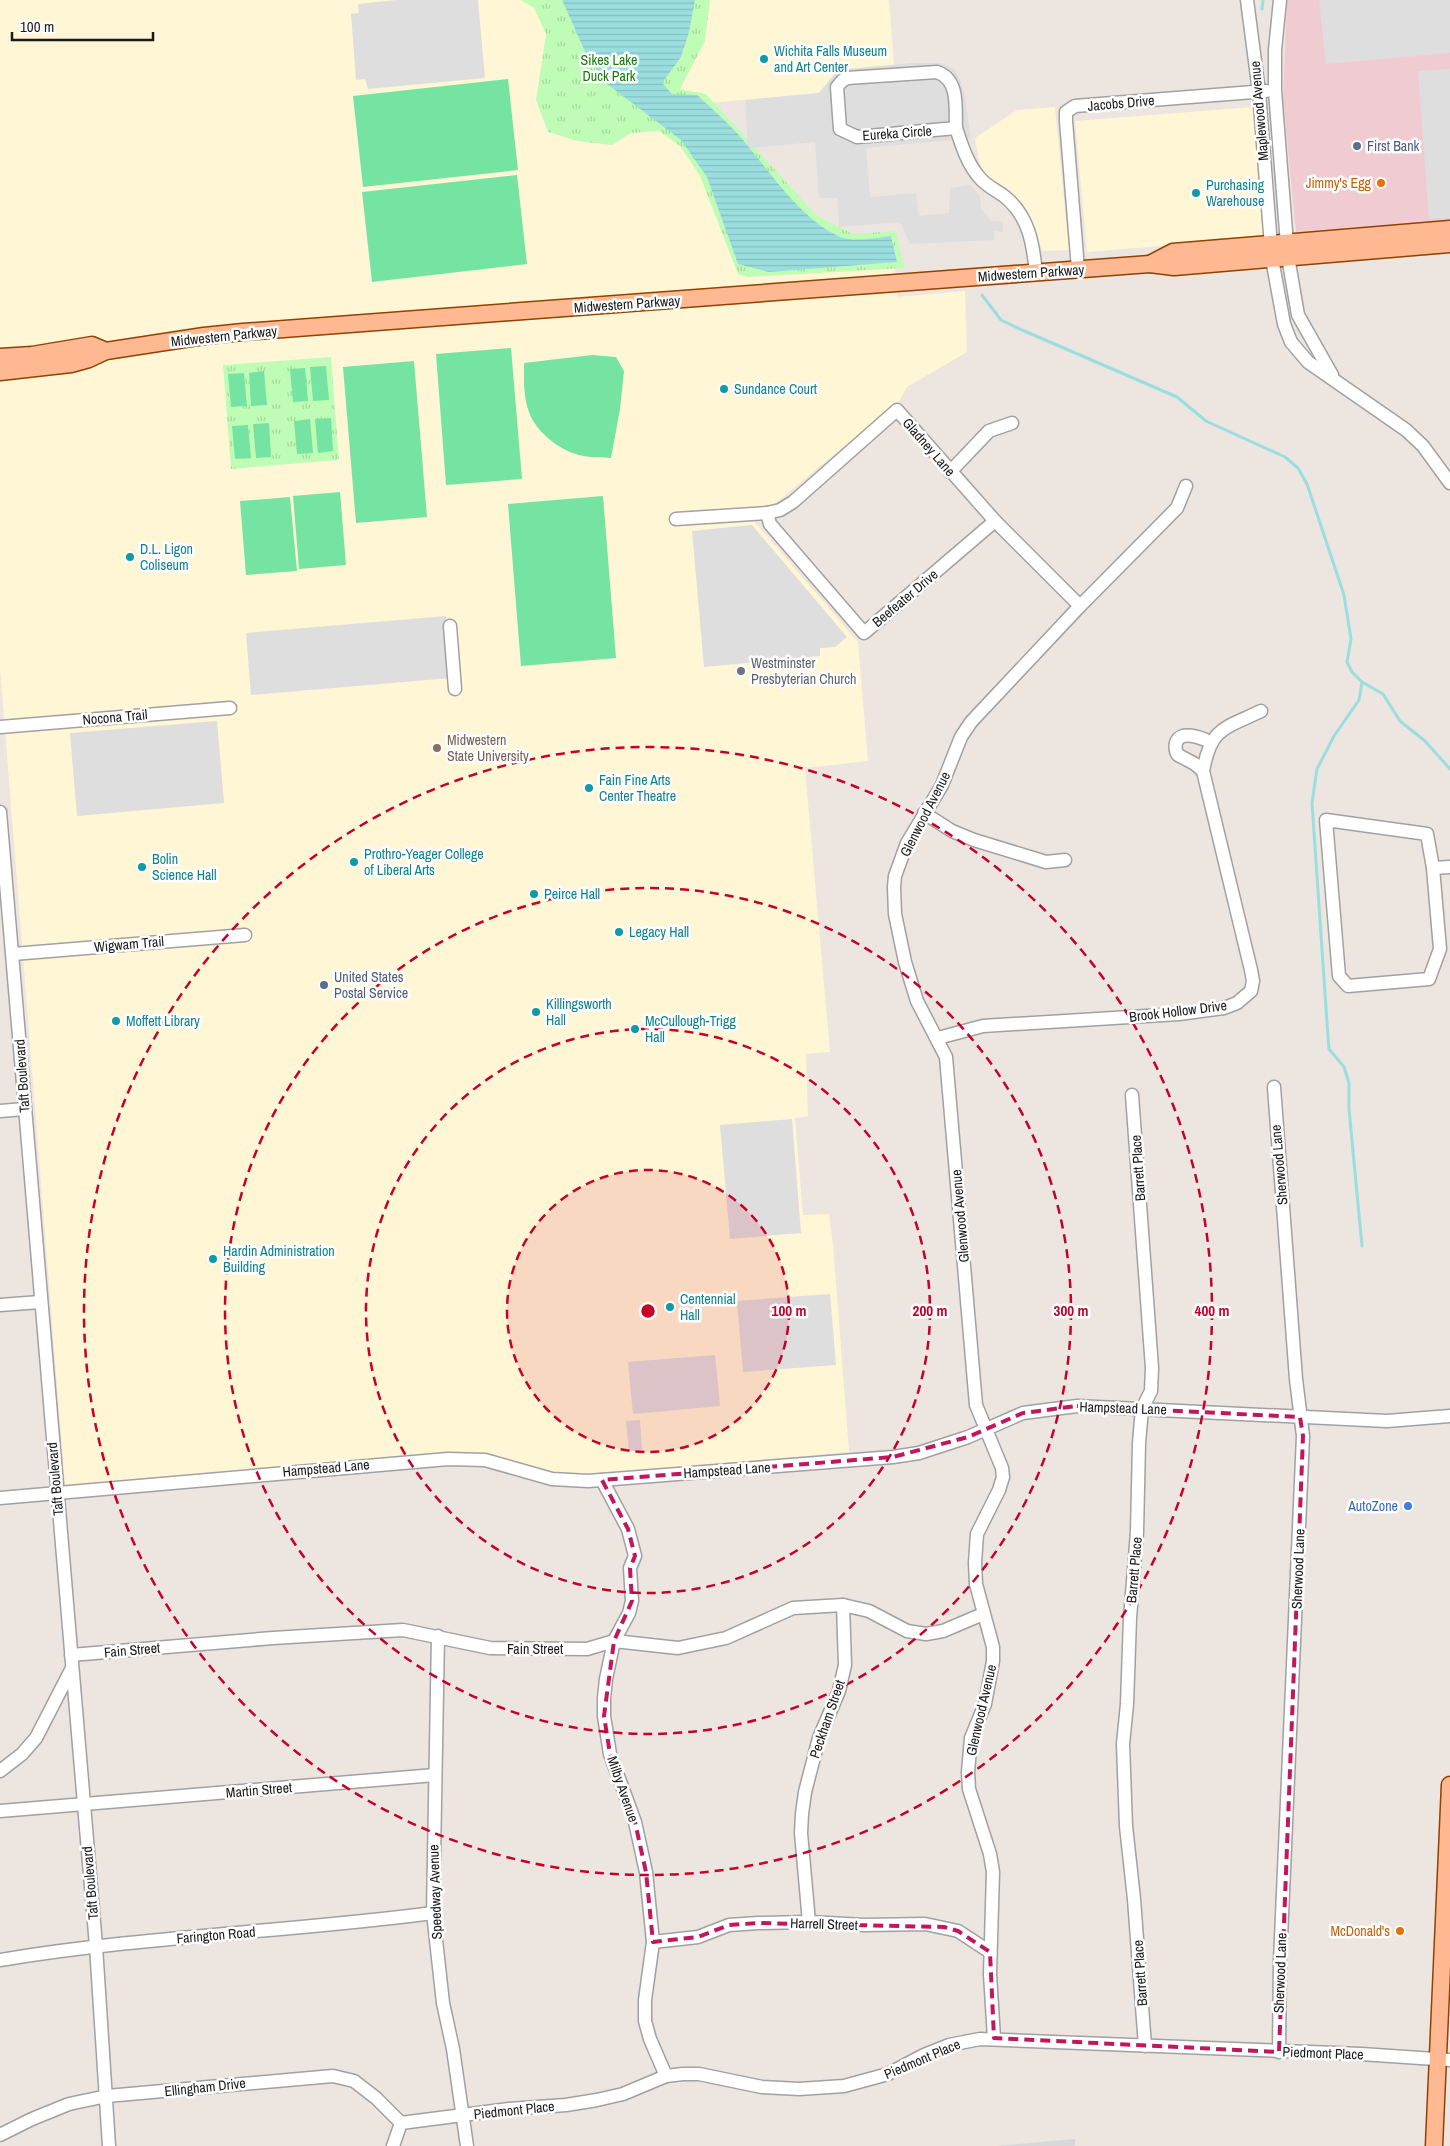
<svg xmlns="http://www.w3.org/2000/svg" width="1450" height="2146" font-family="'Archivo Narrow',sans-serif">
<defs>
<pattern id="park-tufts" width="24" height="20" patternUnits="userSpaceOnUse" patternTransform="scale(1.25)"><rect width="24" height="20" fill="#bffdb6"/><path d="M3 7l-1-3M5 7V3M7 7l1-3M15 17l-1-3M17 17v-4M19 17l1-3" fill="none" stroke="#a4d89c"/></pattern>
<pattern id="water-rules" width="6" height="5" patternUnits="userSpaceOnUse" patternTransform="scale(1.25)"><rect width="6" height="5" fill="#9bdedf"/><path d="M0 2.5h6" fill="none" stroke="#85bebf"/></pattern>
</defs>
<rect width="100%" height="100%" fill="#ede5df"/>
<polygon fill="#d9d7d8" points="1075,2139 1075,2146 998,2146"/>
<polygon fill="#f0ccd2" points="1287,0 1450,0 1450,222 1296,232 1283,100"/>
<g fill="#fff6d6">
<polygon points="0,0 889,0 894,65 838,70 819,93 711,103 814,220 841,234 893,238 897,297 965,291 967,352 907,387 900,400 754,521 858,642 868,761 805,768 830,1052 806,1054 808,1116 795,1118 803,1215 829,1214 833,1244 849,1452 564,1477 486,1454 65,1485 0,668"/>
<polygon points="1055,107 1069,250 1042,251 1033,223 1013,193 981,171 975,138 1017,110"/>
<polygon points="1253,107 1263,238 1087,252 1075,121"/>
</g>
<g fill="url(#park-tufts)">
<polygon points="521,0 710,0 705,41 680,89 706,94 816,215 853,234 896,231 904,268 748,277 738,274 700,176 680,146 659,131 631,133 612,145 577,141 548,132 536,100 546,34 534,8"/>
<polygon points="331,357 339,460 231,469 223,365"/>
</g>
<g fill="#75e3a1">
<polygon points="508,79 518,170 363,187 353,96"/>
<polygon points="517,175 527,264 372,282 362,192"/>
<polygon points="511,348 522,479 446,485 436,354"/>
<path d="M592 355 616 357 624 371 620 409 611 458C602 457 592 458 584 456 563 453 536 433 529 412 523 396 524 379 524 363Z"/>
<polygon points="414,361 427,517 356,523 343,367"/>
<polygon points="326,366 329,400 313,401 310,367"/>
<polygon points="305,368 308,401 293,402 290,369"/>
<polygon points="264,371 267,405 251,406 249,373"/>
<polygon points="244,373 247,406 231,407 228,374"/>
<polygon points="331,418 333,451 318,453 315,419"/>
<polygon points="310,419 313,453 297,454 294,421"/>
<polygon points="269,423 271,457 256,458 253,424"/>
<polygon points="248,425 251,458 235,459 232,426"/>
<polygon points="340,492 346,565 299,569 293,496"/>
<polygon points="603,496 616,658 521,666 508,504"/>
<polygon points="290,497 297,571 246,575 240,501"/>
</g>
<g fill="#dedede">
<polygon points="397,0 478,0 485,78 368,89 365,79 356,80 351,14 359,13 358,4"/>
<polygon points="1319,0 1450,0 1450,53 1326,64"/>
<polygon points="911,63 941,63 955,69 963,87 971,138 866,148 870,197 916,193 919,216 949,213 950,188 970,185 980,196 981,208 991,221 1003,222 1003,232 994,231 994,240 910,244 900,222 839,227 838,198 819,198 815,142 748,148 745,100 819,93 838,70"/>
<polygon points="1450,69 1450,218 1429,219 1418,71"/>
<polygon points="752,525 847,637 835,647 820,648 820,656 704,667 692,531"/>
<polygon points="446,616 451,678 251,695 246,633"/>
<polygon points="217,721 224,803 77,816 70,733"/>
<polygon points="792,1119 801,1233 730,1239 720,1125"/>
<polygon points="830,1294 836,1365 743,1372 737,1301"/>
<polygon points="715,1355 720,1406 633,1414 628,1362"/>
<polygon points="640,1420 642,1450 629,1451 626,1421"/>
</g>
<path fill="url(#water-rules)" d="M562 0H695L689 32 681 57 662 83 672 94 697 95C710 107 724 119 736 132 767 166 795 215 838 236 853 243 875 238 891 236L897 262 769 272 738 264 707 177 681 140 607 84 587 56Z"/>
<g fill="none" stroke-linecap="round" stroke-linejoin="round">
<g stroke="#9bdedf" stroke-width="3">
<polyline points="1262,9 1263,0"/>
<polyline points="982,295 1001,320 1022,330 1177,397 1206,421 1285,457 1298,468 1307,484 1344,595 1351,639 1347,662 1352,672 1362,682 1383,694 1400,721 1425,741 1450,769"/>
<polyline points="1362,682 1359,700 1334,736 1317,769 1312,803 1328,1037 1329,1049 1344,1067 1349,1083 1349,1109 1362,1246"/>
</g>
<defs>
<g id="minor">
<polyline points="1247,0 1259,92 1272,259 1284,324 1291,342 1308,362 1406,430 1423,446 1450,483"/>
<polyline points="1280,0 1275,50 1275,91 1288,257 1298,315 1332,375"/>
<path d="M937 72C960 80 955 108 956 128L857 137 840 129 837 87 842 81 847 78Z"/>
<path d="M956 128C962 146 967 163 979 177 986 186 996 190 1004 196 1029 216 1033 243 1036 273"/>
<polyline points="1078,269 1066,121 1066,112 1075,106 1266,91"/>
<polyline points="950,472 989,431 1012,423"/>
<polyline points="767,513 770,524 864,633 995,521"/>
<polyline points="676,519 767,513 780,510 793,502 897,410 995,521 1080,606"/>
<polyline points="450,626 455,689"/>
<polyline points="0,727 230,708"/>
<path d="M1203 771 1195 764 1178 755C1175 751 1175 748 1176 743 1180 729 1202 738 1210 742"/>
<polyline points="0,812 96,1946 109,2146"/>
<polyline points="924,813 952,831 974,840 1046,862 1065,860"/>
<polygon points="1326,820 1427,834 1433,868 1440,949 1429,979 1348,986 1339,976"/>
<polyline points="1433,868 1450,867"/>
<polyline points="13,954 245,935"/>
<path d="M938 1038 983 1026 1179 1014 1224 1008 1237 1003 1251 991 1253 981 1251 970 1203 771C1211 727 1224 729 1261 711"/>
<polyline points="1274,1087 1296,1379 1303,1436 1280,1961 1279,2052"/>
<polyline points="1132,1095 1152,1368 1151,1391 1142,1409 1139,1443 1137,1532 1130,1618 1127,1704 1123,1744 1126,1826 1134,1899 1145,2046"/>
<polyline points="0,1111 24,1109"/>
<polyline points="0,1305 40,1302"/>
<polyline points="602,1480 628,1529 635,1556 630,1568 632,1601 629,1613 614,1641 606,1679 604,1698 604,1716 610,1754 635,1822 646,1872 653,1942 645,2000 645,2021 650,2039 666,2076"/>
<polyline points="0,1498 448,1459 485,1460 552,1479 588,1481 893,1457 919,1453 968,1437 1023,1413 1077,1406 1387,1421 1450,1416"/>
<polyline points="438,1636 433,1913 443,2003 453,2049 467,2146"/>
<polyline points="71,1655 273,1638 403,1630 490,1648 587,1649 614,1641 678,1648 726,1638 793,1608 843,1605 869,1611 907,1631 926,1634 943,1631 983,1614"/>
<polyline points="0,1771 22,1754 36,1738 71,1670"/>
<polyline points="0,1811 435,1775"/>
<polyline points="809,1922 801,1833 802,1814 805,1792 819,1738 839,1691 845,1665 843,1605"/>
<polyline points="653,1942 698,1937 729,1925 758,1923 809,1922 864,1925 925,1924 958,1931 990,1952"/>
<path d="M0 1960C143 1936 289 1932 433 1913"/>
<polyline points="994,2038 990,1974 993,1872 990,1854 969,1789 968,1772 971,1738 985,1704 993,1661 993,1647 976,1584 975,1563 977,1534 999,1490 1003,1477 1002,1468 976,1405 946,1057 917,1001 905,962 895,914 894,887 895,876 907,843 942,785 961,737 971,722 1080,606 1177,508 1186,486"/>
<polyline points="0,2135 32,2119 69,2104 107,2096 333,2076 354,2081 376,2098 401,2123"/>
<polyline points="393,2146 401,2123 509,2109 566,2105 597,2100 623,2094 666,2076 683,2074 699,2074 762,2087 799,2089 844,2086 888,2074 924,2055 949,2045 980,2039 1361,2054 1450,2060"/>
</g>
<g id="major">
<polyline points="1150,264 1173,252 1450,229"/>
<polyline points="0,357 32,355 92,345 106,351"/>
<polyline points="0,372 71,364 89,359 106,351 204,336 243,332 1150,264 1174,267 1450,244"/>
<polyline points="1434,2146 1450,1785"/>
</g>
</defs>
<use href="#minor" stroke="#a1a1a1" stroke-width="15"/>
<use href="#major" stroke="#914200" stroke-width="19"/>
<use href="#minor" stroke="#fff" stroke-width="12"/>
<use href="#major" stroke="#ffb992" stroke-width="16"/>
</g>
<path fill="none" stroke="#c2185b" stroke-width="4" stroke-dasharray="10 6" stroke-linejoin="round" d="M1077 1406 1300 1417 1303 1436 1279 2052 994 2038 990 1952 958 1931 944 1927 758 1923 729 1925 698 1937 653 1942 646 1872 635 1822 610 1754 604 1716 614 1641 632 1601 630 1568 635 1556 628 1529 602 1480 893 1457 968 1437 1023 1413Z"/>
<circle cx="648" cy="1311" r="141" fill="#c5002a" fill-opacity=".12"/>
<g fill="none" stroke="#c5002a" stroke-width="2.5" stroke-dasharray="9 6">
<circle cx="648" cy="1311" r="141"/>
<circle cx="648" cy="1311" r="282"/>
<circle cx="648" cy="1311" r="423"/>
<circle cx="648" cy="1311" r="564"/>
</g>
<g fill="#0f9aa8" stroke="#fff" stroke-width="2">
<circle cx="764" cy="59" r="5"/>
<circle cx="1196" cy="193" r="5"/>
<circle cx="724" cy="389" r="5"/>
<circle cx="130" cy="557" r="5"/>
<circle cx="589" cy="788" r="5"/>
<circle cx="354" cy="862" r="5"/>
<circle cx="142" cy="867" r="5"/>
<circle cx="534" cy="894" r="5"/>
<circle cx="619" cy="932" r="5"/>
<circle cx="536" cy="1012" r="5"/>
<circle cx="116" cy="1021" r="5"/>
<circle cx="635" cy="1029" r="5"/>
<circle cx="213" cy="1259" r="5"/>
<circle cx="670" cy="1307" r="5"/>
</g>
<g fill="#5c6f8a" stroke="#fff" stroke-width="2">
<circle cx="1357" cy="146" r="5"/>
<circle cx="324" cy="985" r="5"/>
</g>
<g fill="#e8710a" stroke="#fff" stroke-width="2">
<circle cx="1381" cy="183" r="5"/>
<circle cx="1400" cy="1931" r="5"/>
</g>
<circle fill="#6b7280" stroke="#fff" stroke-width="2" cx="741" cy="671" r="5"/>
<circle fill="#8d6e63" stroke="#fff" stroke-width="2" cx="437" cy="748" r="5"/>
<circle fill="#3f7fe0" stroke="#fff" stroke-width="2" cx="1408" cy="1506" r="5"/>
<g text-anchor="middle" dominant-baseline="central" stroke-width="5" stroke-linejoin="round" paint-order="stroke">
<g font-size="14" fill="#0d838f" stroke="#fff" text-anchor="start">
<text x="774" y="51">Wichita Falls Museum<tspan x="774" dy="16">and Art Center</tspan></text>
<text x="1206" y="185">Purchasing<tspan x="1206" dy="16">Warehouse</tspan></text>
<text x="734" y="389">Sundance Court</text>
<text x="140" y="549">D.L. Ligon<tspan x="140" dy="16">Coliseum</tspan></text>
<text x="599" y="780">Fain Fine Arts<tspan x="599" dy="16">Center Theatre</tspan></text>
<text x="364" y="854">Prothro-Yeager College<tspan x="364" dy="16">of Liberal Arts</tspan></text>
<text x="152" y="859">Bolin<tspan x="152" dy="16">Science Hall</tspan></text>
<text x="544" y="894">Peirce Hall</text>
<text x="629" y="932">Legacy Hall</text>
<text x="546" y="1004">Killingsworth<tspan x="546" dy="16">Hall</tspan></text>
<text x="126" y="1021">Moffett Library</text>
<text x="645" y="1021">McCullough-Trigg<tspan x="645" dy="16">Hall</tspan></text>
<text x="223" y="1251">Hardin Administration<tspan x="223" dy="16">Building</tspan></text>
<text x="680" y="1299">Centennial<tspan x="680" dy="16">Hall</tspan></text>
</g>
<g font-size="14" fill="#137d03" stroke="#fff">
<text x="609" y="60">Sikes Lake<tspan x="609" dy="16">Duck Park</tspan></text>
</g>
<g font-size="14" fill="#1a1a1a" stroke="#fff">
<text transform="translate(1121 103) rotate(-5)">Jacobs Drive</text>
<text transform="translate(1259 111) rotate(-95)">Maplewood Avenue</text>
<text transform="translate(897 133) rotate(-4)">Eureka Circle</text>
<text transform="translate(1031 273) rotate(-4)">Midwestern Parkway</text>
<text transform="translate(627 304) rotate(-4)">Midwestern Parkway</text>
<text transform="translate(224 336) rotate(-6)">Midwestern Parkway</text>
<text transform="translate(929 447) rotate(49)">Gladney Lane</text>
<text transform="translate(905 598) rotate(-40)">Beefeater Drive</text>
<text transform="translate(115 717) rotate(-5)">Nocona Trail</text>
<text transform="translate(925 814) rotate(-63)">Glenwood Avenue</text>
<text transform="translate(129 944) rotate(-5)">Wigwam Trail</text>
<text transform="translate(1178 1011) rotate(-7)">Brook Hollow Drive</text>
<text transform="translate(22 1076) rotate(-94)">Taft Boulevard</text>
<text transform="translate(1279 1165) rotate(-95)">Sherwood Lane</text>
<text transform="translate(1138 1168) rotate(-94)">Barrett Place</text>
<text transform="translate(960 1216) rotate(-95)">Glenwood Avenue</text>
<text transform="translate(1123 1408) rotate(2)">Hampstead Lane</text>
<text transform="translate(326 1468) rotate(-5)">Hampstead Lane</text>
<text transform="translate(727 1470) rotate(-4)">Hampstead Lane</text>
<text transform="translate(55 1479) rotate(-95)">Taft Boulevard</text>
<text transform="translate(1298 1569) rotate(-88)">Sherwood Lane</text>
<text transform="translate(1134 1570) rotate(-85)">Barrett Place</text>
<text x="535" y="1649">Fain Street</text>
<text transform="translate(132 1650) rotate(-5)">Fain Street</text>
<text transform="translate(981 1710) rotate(-77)">Glenwood Avenue</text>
<text transform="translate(827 1719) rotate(-71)">Peckham Street</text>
<text transform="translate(623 1789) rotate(71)">Milby Avenue</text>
<text transform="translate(259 1790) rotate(-5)">Martin Street</text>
<text transform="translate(90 1883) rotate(-95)">Taft Boulevard</text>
<text transform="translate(435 1892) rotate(-92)">Speedway Avenue</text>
<text transform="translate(824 1924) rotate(2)">Harrell Street</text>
<text transform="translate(216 1935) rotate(-5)">Farington Road</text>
<text transform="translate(1140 1973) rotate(-94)">Barrett Place</text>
<text transform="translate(1280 1973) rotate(-88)">Sherwood Lane</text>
<text transform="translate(1323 2053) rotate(2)">Piedmont Place</text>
<text transform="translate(922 2059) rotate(-23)">Piedmont Place</text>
<text transform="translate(205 2087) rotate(-6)">Ellingham Drive</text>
<text transform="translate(514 2110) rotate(-6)">Piedmont Place</text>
</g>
<g font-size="14" fill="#4e5e75" stroke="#fff" text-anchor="start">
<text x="1367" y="146">First Bank</text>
<text x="334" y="977">United States<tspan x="334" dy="16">Postal Service</tspan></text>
</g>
<g font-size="14" fill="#c56008" stroke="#fff" text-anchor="end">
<text x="1371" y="183">Jimmy's Egg</text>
<text x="1390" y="1931">McDonald's</text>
</g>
<g font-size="14" fill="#5b616d" stroke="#fff" text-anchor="start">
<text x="751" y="663">Westminster<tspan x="751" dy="16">Presbyterian Church</tspan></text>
</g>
<g font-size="14" fill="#785e54" stroke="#fff" text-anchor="start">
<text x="447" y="740">Midwestern<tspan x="447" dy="16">State University</tspan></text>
</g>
<g font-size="14" fill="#366cbe" stroke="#fff" text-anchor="end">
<text x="1398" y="1506">AutoZone</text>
</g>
</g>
<circle cx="648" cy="1311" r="8" fill="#c5002a" stroke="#fff" stroke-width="2.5"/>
<g font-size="15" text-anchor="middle" font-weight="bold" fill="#c5002a" stroke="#fff" stroke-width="5" stroke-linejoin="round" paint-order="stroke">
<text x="789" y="1316">100 m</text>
<text x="930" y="1316">200 m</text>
<text x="1071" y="1316">300 m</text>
<text x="1212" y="1316">400 m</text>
</g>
<path d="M12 32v8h141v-8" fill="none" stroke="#1a1a1a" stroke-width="2.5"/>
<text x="20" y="32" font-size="15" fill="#1a1a1a" stroke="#ffffff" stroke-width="4" paint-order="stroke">100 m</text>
</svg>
